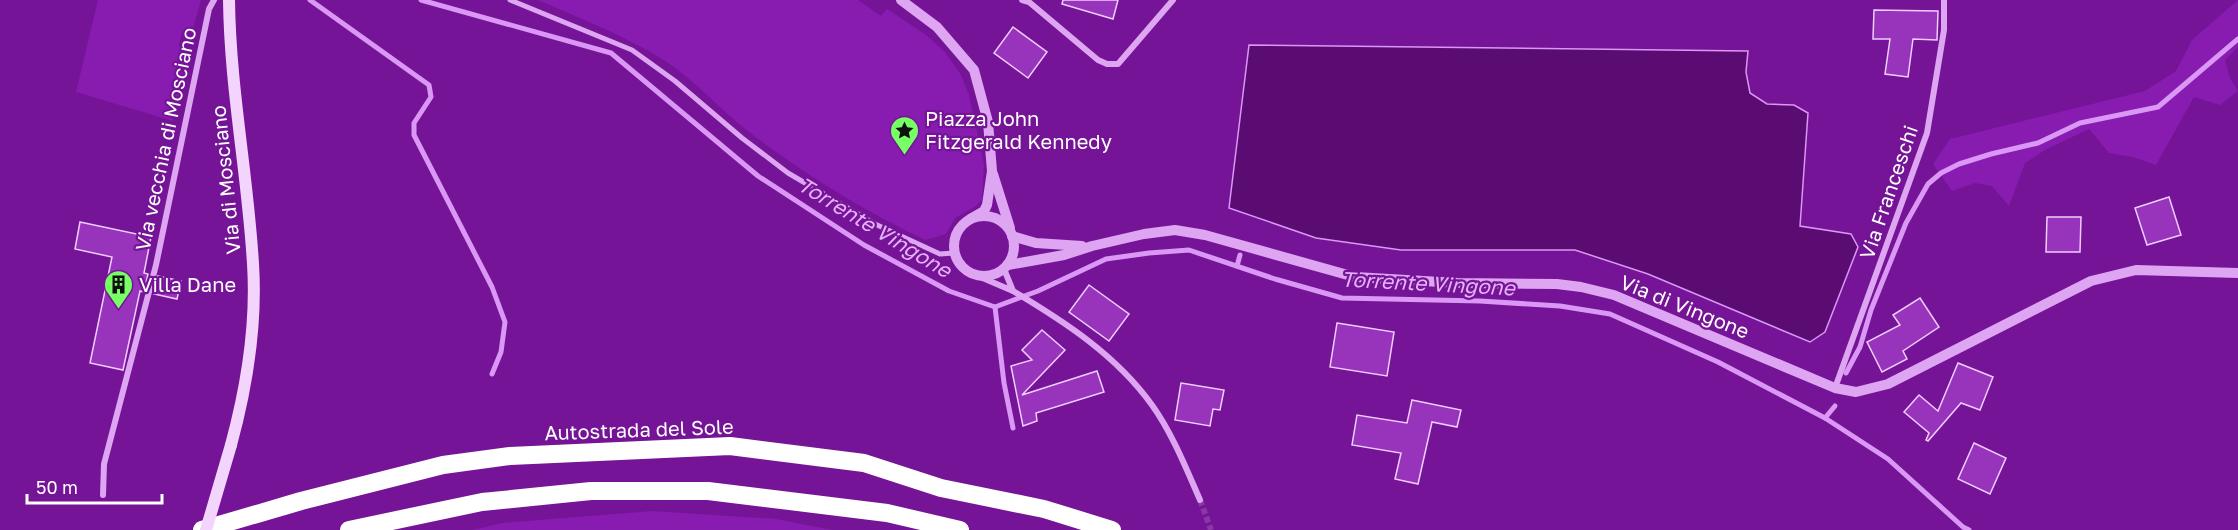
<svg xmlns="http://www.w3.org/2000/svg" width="2238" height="530" font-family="'Golos Text',sans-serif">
<rect width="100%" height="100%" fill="#751496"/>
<g fill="#881cb0">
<polygon points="98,0 201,0 192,32 182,31 179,46 187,48 190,53 173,121 76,92"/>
<path d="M538 0H858L881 16 887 9 926 35 945 52 961 75 969 95 984 165 982 199 976 206 955 218 946 234 925 240C860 209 794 168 739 124 713 102 691 77 662 59 623 35 580 18 538 0Z"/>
<polygon points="2238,0 2238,47 2225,60 2230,78 2238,91 2220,105 2194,97 2156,165 2133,157 2109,153 2089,129 2045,150 2025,163 2009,206 1992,186 1975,183 1952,191 1933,164 1950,139 2145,91 2176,71 2192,40"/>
<polygon points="652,511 776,519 832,530 473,530 502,523"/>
</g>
<polygon fill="#5a0c73" stroke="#da97f5" stroke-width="1.5" points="1249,45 1748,51 1746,72 1750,93 1767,104 1794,105 1808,113 1800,226 1851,234 1858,247 1825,332 1810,342 1648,274 1575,250 1401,250 1316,238 1229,208"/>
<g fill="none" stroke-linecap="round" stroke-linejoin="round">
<g stroke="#da97f5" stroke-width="5">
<polyline points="310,0 429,85 431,97 414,123 414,135 492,287 505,322 501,352 492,374"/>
<polyline points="421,0 611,53 758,176 864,245 949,291 995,307 1038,291 1106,259 1149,253 1189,250 1275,279 1342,298 1480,301 1560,306 1610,314 1718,362 1825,418 1888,459 1963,527 1969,530"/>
<polyline points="1237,266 1240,255"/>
<polyline points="995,307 1004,383 1013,428"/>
<polyline points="1846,373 1860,347 1871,310 1906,223 1928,184 1941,173 1959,164 1991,154 2038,143 2080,123 2158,107 2238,39"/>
<polyline points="1825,418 1835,406"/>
</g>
</g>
<g fill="#9734bb" stroke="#f0cdfd" stroke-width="1.5">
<polygon points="1063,0 1118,0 1113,19 1062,4"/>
<polygon points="1874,10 1938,11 1937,40 1913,39 1908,77 1885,74 1890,39 1873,39"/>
<polygon points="1013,27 1047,52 1028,78 994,53"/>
<polygon points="2169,197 2181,235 2147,245 2135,208"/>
<polygon points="2047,217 2081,217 2080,252 2046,252"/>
<polygon points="80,222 151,237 144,273 148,274 144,292 140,291 123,370 90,363 112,257 75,249"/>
<polygon points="158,276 181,281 177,299 154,294"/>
<polygon points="1089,285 1129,314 1109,341 1069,312"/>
<polygon points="1920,298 1939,327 1903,351 1907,359 1882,372 1867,342 1900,325 1893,315"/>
<polygon points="1337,323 1394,332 1387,376 1330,367"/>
<polygon points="1042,330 1065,350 1022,395 1097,371 1104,392 1036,413 1037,421 1023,426 1011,366 1032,360 1022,350"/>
<polygon points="1958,363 1993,377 1980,410 1961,403 1928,441 1926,440 1929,433 1904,412 1919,395 1938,411"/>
<polygon points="1181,383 1224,390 1220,410 1213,409 1210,426 1175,420"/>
<polygon points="1412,400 1461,410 1457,427 1432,422 1418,484 1395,479 1401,453 1352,445 1357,415 1407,423"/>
<polygon points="1974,443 2006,458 1990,494 1958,479"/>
</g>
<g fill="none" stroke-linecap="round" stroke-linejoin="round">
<polyline stroke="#8a37a6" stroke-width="6" stroke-dasharray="6 3" stroke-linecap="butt" points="1200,500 1211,530"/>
<polyline stroke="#dda5f2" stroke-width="5" points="510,0 632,50 675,81 742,138 788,173 875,224 940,254 954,253"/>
<g stroke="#dda5f2" stroke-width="6">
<polyline points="1022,0 1029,2 1098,60 1107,64 1118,64 1173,0"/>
<polyline points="978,276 1013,291 1004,269"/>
<path d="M1013 291C1065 322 1116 355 1152 405 1172 433 1186 468 1200 500"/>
<polyline points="1835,388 1927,133 1944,30 1944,0"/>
<polyline points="103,495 104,464 156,265 209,9 214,0"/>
</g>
<g stroke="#dda5f2" stroke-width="10">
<polyline points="901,0 937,27 974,70 988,122 992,171 987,205 984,211 970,219"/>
<polyline points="993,174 1010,228"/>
<circle cx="984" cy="246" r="30"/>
<polyline points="1012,236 1036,243 1082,246"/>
<polyline points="1008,265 1064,255 1092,246 1144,234 1175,230 1205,235 1355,277 1458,283 1557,284 1581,287 1614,295 1835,388 1856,392 1888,384 2091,281 2136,270 2238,273"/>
</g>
<path stroke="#f2d4fc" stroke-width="12" d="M229 0C230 89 248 176 253 264 257 325 247 386 231 445"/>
<g stroke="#fff" stroke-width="18">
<polyline points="202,530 301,501 443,465 510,456 730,446 864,463 941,488 1044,509 1112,530"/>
<polyline points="349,530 482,502 591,491 708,491 887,513 960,530"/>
</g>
<polyline stroke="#f2d4fc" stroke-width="12" points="206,530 231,445"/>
</g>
<defs>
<symbol id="sight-pin" viewBox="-11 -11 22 30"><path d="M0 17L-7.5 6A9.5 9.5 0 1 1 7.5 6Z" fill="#7f6" stroke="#751496"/><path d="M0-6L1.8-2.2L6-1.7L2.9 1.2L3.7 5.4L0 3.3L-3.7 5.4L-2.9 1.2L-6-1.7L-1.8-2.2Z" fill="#111"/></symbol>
<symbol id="building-pin" viewBox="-11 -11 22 30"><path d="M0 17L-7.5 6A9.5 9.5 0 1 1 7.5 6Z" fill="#7f6" stroke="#751496"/><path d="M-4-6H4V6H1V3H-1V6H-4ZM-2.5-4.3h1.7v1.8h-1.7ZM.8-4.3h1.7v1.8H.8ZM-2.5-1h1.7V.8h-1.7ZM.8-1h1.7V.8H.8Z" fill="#111"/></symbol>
</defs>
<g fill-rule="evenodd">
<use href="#sight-pin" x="888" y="114" width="33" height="45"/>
<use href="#building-pin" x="102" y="268" width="33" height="45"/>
</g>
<g text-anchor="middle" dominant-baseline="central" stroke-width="4.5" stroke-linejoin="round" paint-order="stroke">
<g font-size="20" fill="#fff" stroke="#751496" text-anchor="start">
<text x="925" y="118">Piazza John<tspan x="925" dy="23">Fitzgerald Kennedy</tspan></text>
<text x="139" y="284">Villa Dane</text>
</g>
<g font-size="20" fill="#fff" stroke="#751496">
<text transform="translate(165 139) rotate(-78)">Via vecchia di Mosciano</text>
<text transform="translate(225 180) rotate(-96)">Via di Mosciano</text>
<text transform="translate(1888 192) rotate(-71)">Via Franceschi</text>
<text transform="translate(1685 306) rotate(22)">Via di Vingone</text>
<text transform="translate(639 429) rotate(-2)">Autostrada del Sole</text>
</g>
<g font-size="21" font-style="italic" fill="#e5b1f9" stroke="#751496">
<text transform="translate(875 227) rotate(31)">Torrente Vingone</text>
<text transform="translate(1428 283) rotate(3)">Torrente Vingone</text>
</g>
</g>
<path d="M27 494v9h135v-9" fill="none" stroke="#ffffff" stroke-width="3"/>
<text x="36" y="494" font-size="18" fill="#ffffff" stroke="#751496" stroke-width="4.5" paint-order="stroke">50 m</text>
</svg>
